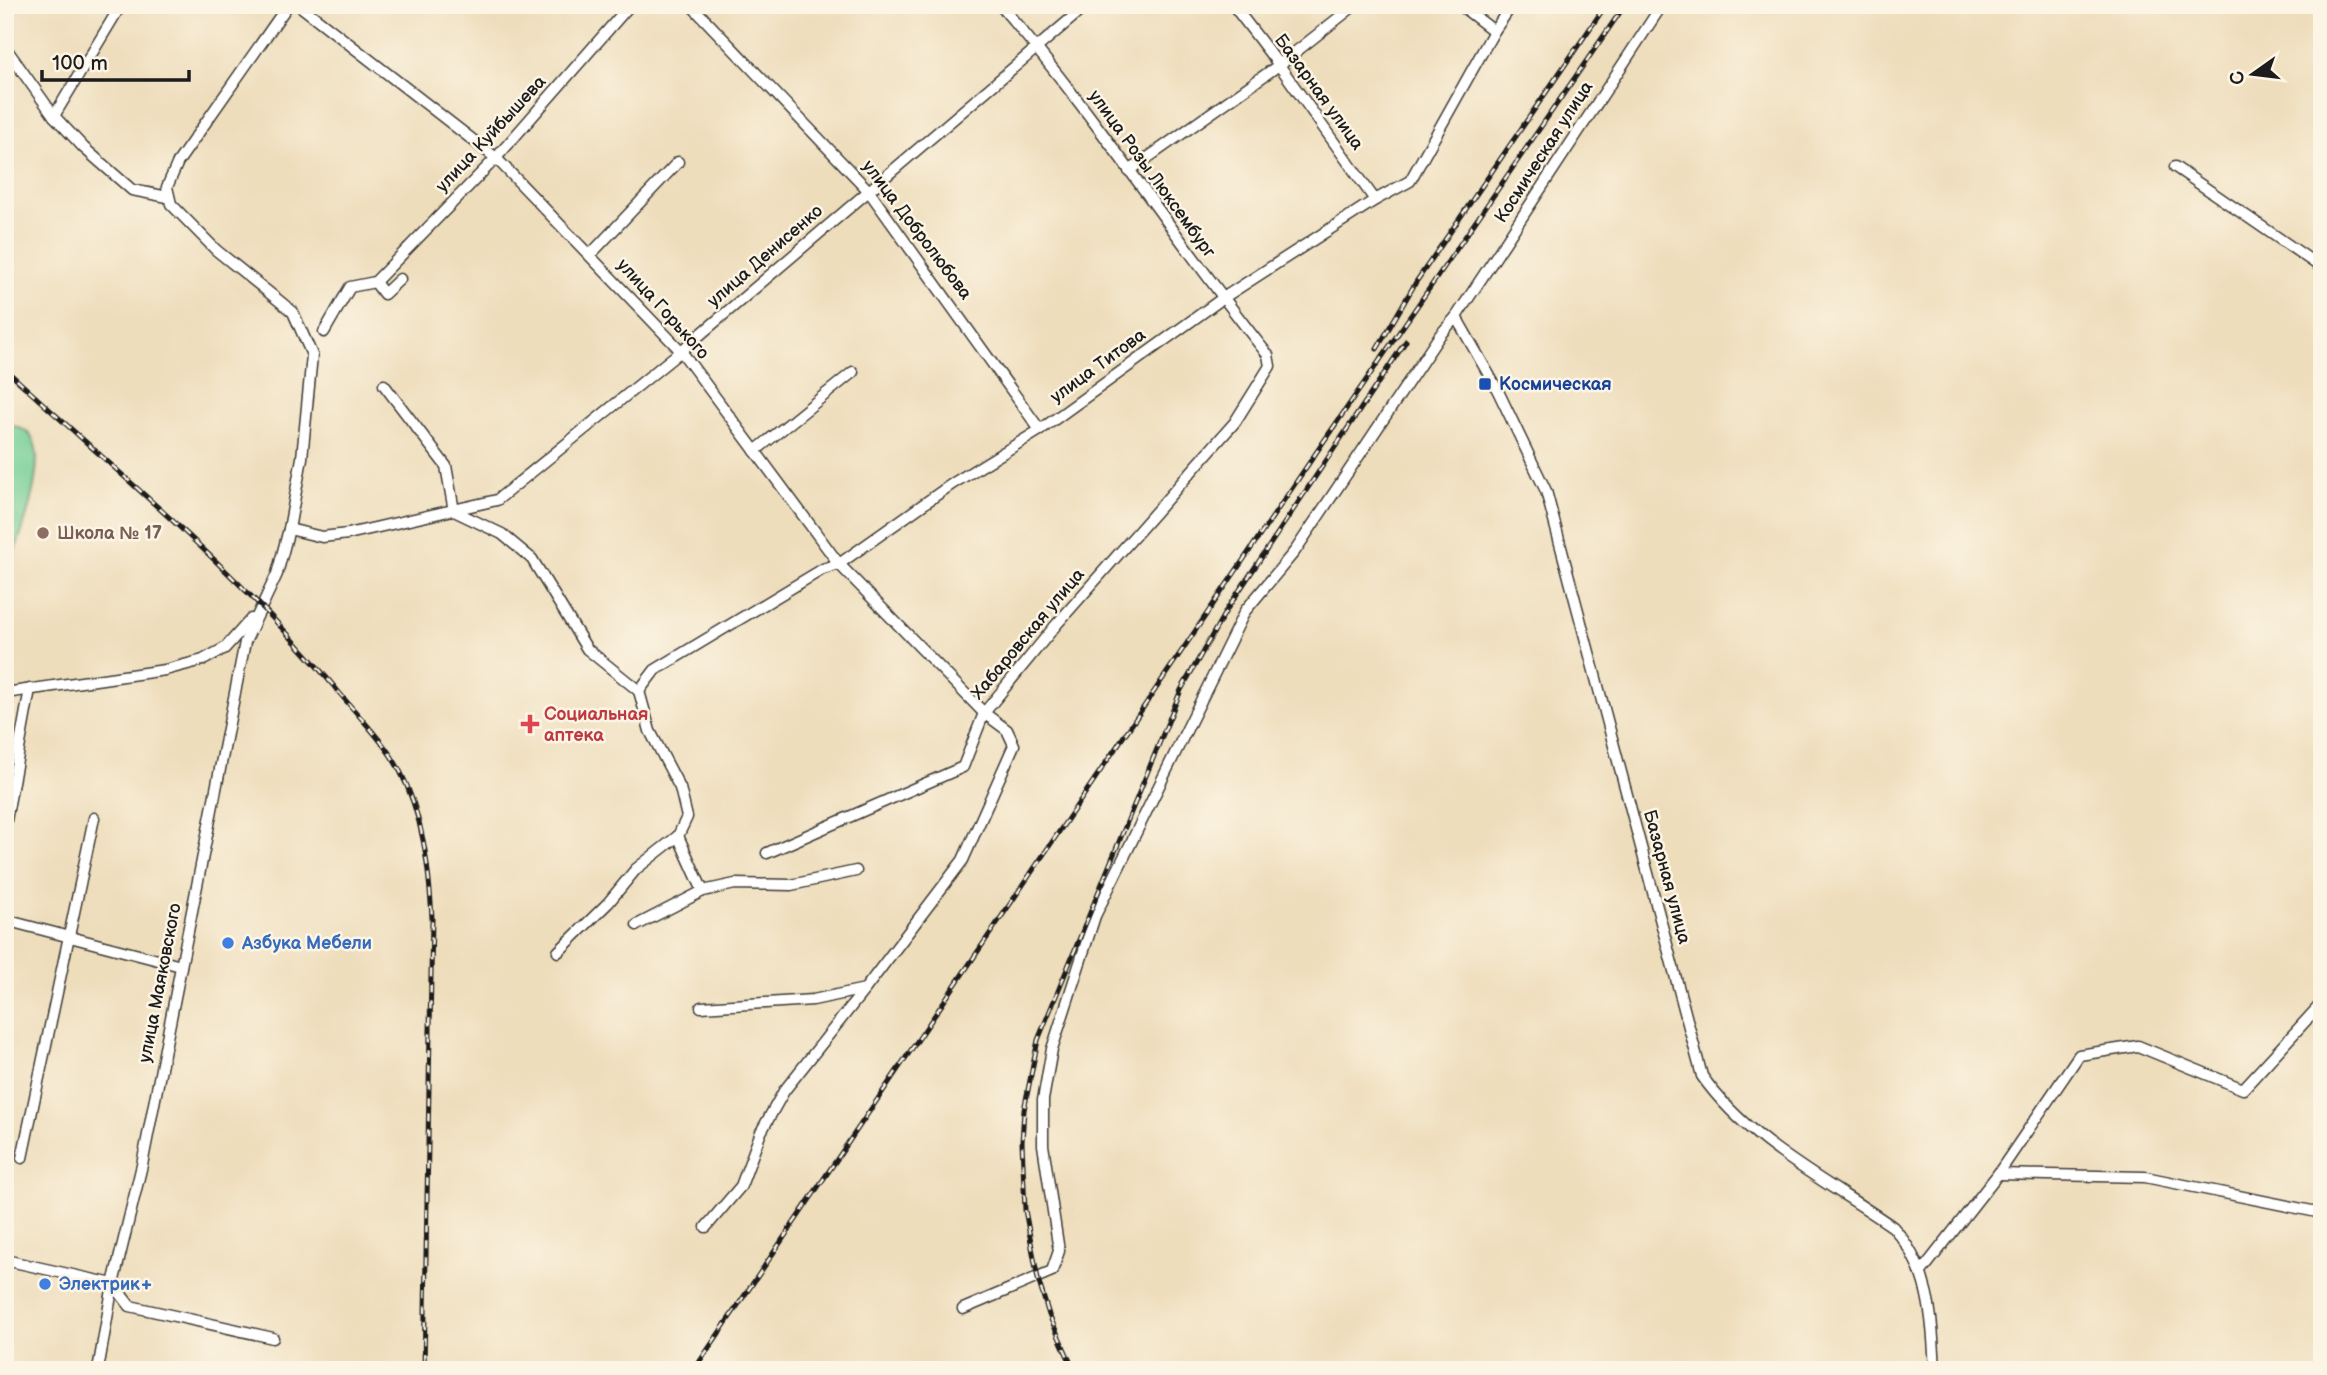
<svg xmlns="http://www.w3.org/2000/svg" width="2327" height="1375" font-family="'Balsamiq Sans',sans-serif">
<rect width="100%" height="100%" fill="#fcf5e5"/>
<filter id="ink" filterUnits="userSpaceOnUse"><feTurbulence type="fractalNoise" baseFrequency=".0143" numOctaves="2"/><feDisplacementMap in="SourceGraphic" scale="14" xChannelSelector="R" yChannelSelector="G"/><feConvolveMatrix kernelMatrix="1 2 1 2 8 2 1 2 1" color-interpolation-filters="sRGB"/></filter>
<filter id="wash" filterUnits="userSpaceOnUse"><feTurbulence type="fractalNoise" baseFrequency=".00686" numOctaves="4" result="noise"/><feDisplacementMap in="SourceGraphic" scale="28" xChannelSelector="R" yChannelSelector="G"/><feGaussianBlur stdDeviation="1.57" result="paint"/><feColorMatrix in="noise" values="0 0 0 0 0 0 0 0 0 0 0 0 0 0 0 0 0 1.4 0 .05"/><feComposite in="paint" operator="in"/></filter>
<g filter="url(#wash)">
<rect width="100%" height="100%" fill="#edb"/>
<path fill="#72cd94" stroke="#477458" stroke-width="2" d="M5 424C16 426 28 429 33 440 46 464 22 535 11 559L5 561Z"/>
</g>
<g filter="url(#ink)">
<g fill="none" stroke-linecap="round" stroke-linejoin="round">
<defs>
<g id="minor">
<polyline points="299,5 496,158 681,351 839,564 984,713 1007,730 1014,745 963,860 865,989 813,1000 701,1007"/>
<polyline points="691,5 868,190 1040,430"/>
<polyline points="1233,5 1279,65 1375,200"/>
<polyline points="1460,5 1494,31"/>
<polyline points="5,47 54,116 84,148 132,190 168,197"/>
<polyline points="54,116 121,5"/>
<polyline points="2175,167 2322,268"/>
<polyline points="1129,171 1279,65 1355,5"/>
<polyline points="590,255 678,162"/>
<polyline points="375,282 496,158 630,5"/>
<path d="M1456 317 1497 389 1546 491 1702 1076C1749 1143 1827 1181 1893 1227 1930 1268 1932 1317 1935 1370"/>
<polyline points="324,332 350,287 375,282 384,294 400,279"/>
<polyline points="384,385 446,466 454,511 502,534 532,559 587,649 639,691 650,731 680,788 687,817 678,836 636,869 608,903 558,952"/>
<polyline points="755,451 853,372"/>
<polyline points="289,529 322,537 348,534 497,500 681,351 1087,5"/>
<polyline points="639,691 655,670 823,569 839,564 952,484 1040,430 1223,298 1375,200 1410,181 1494,31 1512,5"/>
<polyline points="5,693 165,670 203,660 225,648 251,619"/>
<polyline points="5,826 30,689"/>
<polyline points="678,836 703,891"/>
<path d="M767 853 963 767 984 713 1056 625 1235 422 1270 366 1268 355C1176 241 1097 116 1000 5"/>
<polyline points="5,920 181,966"/>
<polyline points="637,925 703,891 735,884 791,885 856,871"/>
<polyline points="22,1158 94,818"/>
<polyline points="1998,1174 2145,1177 2322,1213"/>
<polyline points="706,1227 741,1186 761,1132 784,1091 865,989"/>
<polyline points="5,1260 113,1284 130,1306 273,1338"/>
<polyline points="1922,1271 1998,1174 2079,1055 2138,1046 2243,1089 2322,1003"/>
<polyline points="963,1309 1052,1271 1059,1251 1043,1145 1043,1100 1052,1049 1095,916 1245,611 1295,551 1440,335 1456,317 1662,5"/>
<polyline points="98,1370 113,1284 142,1165 245,642 277,574 289,529 302,458 312,355 293,312 216,250 171,204 167,187 178,162 288,5"/>
</g>
</defs>
<use href="#minor" stroke="#3c3934" stroke-width="13"/>
<use href="#minor" stroke="#fff" stroke-width="10"/>
<defs>
<g id="rail">
<polyline points="1377,349 1416,282 1606,5"/>
<path d="M5 369C118 473 239 572 337 690 357 715 384 741 399 769 423 814 429 868 432 918L424 1370"/>
<polyline points="694,1370 1324,441 1625,5"/>
<polyline points="1074,1370 1049,1315 1038,1279 1025,1210 1022,1142 1024,1110 1038,1040 1181,690 1227,609 1406,341"/>
</g>
</defs>
<use href="#rail" stroke="#1c1c1c" stroke-width="5"/>
<use href="#rail" stroke="#fcf5e5" stroke-width="2.5" stroke-dasharray="8" stroke-linecap="butt"/>
</g>
</g>
<rect fill="#1a4fb4" stroke="#fcf5e5" stroke-width="2.5" x="1478" y="377" width="14" height="14" rx="3.5"/>
<circle fill="#8d6e63" stroke="#fcf5e5" stroke-width="2.5" cx="43" cy="533" r="7"/>
<path fill="#e0444e" stroke="#fcf5e5" stroke-width="2.5" d="M526.5 713.5h7v7h7v7h-7v7h-7v-7h-7v-7h7z"/>
<g fill="#3f7fe0" stroke="#fcf5e5" stroke-width="2.5">
<circle cx="228" cy="943" r="7"/>
<circle cx="45" cy="1284" r="7"/>
</g>
<g text-anchor="middle" dominant-baseline="central" stroke-width="5" stroke-linejoin="round" paint-order="stroke">
<g font-size="18" fill="#1c1c1c" stroke="#fcf5e5">
<text transform="translate(1319 92) rotate(54)">Базарная улица</text>
<text transform="translate(491 134) rotate(-47)">улица Куйбышева</text>
<text transform="translate(1544 152) rotate(-57)">Космическая улица</text>
<text transform="translate(1152 174) rotate(54)">улица Розы Люксембург</text>
<text transform="translate(917 230) rotate(53)">улица Добролюбова</text>
<text transform="translate(765 256) rotate(-41)">улица Денисенко</text>
<text transform="translate(663 309) rotate(48)">улица Горького</text>
<text transform="translate(1098 366) rotate(-36)">улица Титова</text>
<text transform="translate(1028 634) rotate(-50)">Хабаровская улица</text>
<text transform="translate(1667 877) rotate(75)">Базарная улица</text>
<text transform="translate(160 983) rotate(-79)">улица Маяковского</text>
</g>
<g font-size="18" font-weight="bold" fill="#164399" stroke="#fcf5e5" text-anchor="start">
<text x="1499" y="384">Космическая</text>
</g>
<g font-size="18" font-weight="bold" fill="#785e54" stroke="#fcf5e5" text-anchor="start">
<text x="57" y="533">Школа № 17</text>
</g>
<g font-size="18" font-weight="bold" fill="#be3a42" stroke="#fcf5e5" text-anchor="start">
<text x="544" y="714">Социальная<tspan x="544" dy="21">аптека</tspan></text>
</g>
<g font-size="18" font-weight="bold" fill="#366cbe" stroke="#fcf5e5" text-anchor="start">
<text x="242" y="943">Азбука Мебели</text>
<text x="59" y="1284">Электрик+</text>
</g>
</g>
<rect width="2327" height="1375" fill="none" stroke="#fcf5e5" stroke-width="28"/>
<g transform="translate(2253 74) rotate(256)" stroke="#fcf5e5" stroke-width="5" paint-order="stroke">
<path d="M0-5L12 26L0 18L-12 26Z" fill="#1c1c1c"/>
<text y="-10" font-size="19" font-weight="bold" text-anchor="middle" fill="#1c1c1c">С</text>
</g>
<path d="M42 70v10h147v-10" fill="none" stroke="#1c1c1c" stroke-width="3.5"/>
<text x="52" y="70" font-size="21" fill="#1c1c1c" stroke="#fcf5e5" stroke-width="5" paint-order="stroke">100 m</text>
</svg>
